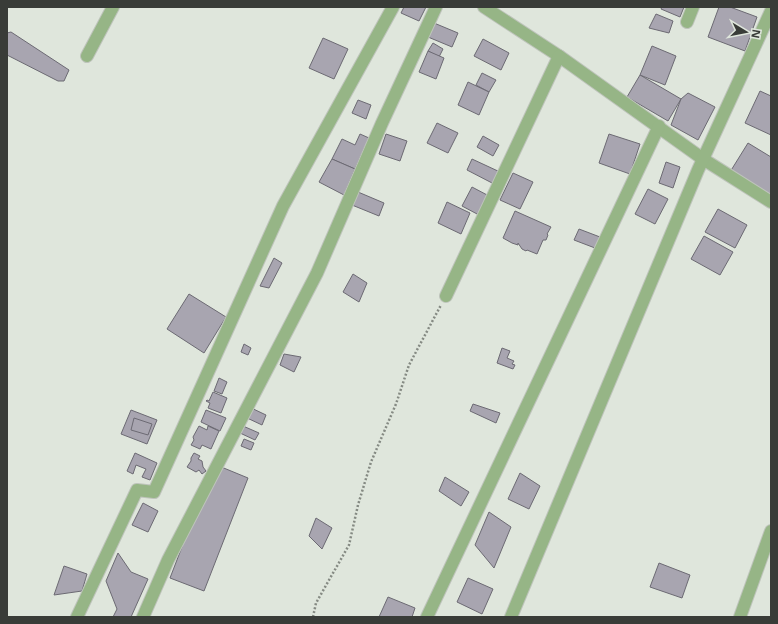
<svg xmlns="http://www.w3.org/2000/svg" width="778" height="624" font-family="'Noto Sans',sans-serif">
<rect width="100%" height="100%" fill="#dfe6dc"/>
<g fill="#a8a5b0" stroke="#6c6a73">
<polygon points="404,7 426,7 419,21 401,13"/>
<polygon points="662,7 684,7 680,17 661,9"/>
<polygon points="719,7 730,7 757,17 745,51 708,37"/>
<polygon points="656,14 673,21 669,33 649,28"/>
<polygon points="434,23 458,33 452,47 428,37"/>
<polygon points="11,32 69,70 64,81 58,81 7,55 7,33"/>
<polygon points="323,38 348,49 334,79 309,68"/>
<polygon points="483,39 509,53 501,70 474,56"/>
<polygon points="433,43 443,49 439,57 428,51"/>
<polygon points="652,46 676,56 665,85 640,75"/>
<polygon points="428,51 444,58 436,79 419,72"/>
<polygon points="482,73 496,80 489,92 476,85"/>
<polygon points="640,75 681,99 668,121 627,97"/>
<polygon points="468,82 489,92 479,115 458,105"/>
<polygon points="760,91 771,96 771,135 745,123"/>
<polygon points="688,93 715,107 698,140 671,125 681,99"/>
<polygon points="358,100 371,105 366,119 352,113"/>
<polygon points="437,123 458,133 448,153 427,143"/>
<polygon points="360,134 369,138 355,169 332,159 342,139 355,145"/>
<polygon points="386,134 407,141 400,161 379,154"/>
<polygon points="609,134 640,144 630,174 599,163"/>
<polygon points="483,136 499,145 493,156 477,147"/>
<polygon points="748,143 771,157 771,193 769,195 730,172"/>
<polygon points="332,159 355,169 344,195 319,182"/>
<polygon points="472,159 500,172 494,184 467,170"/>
<polygon points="666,162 680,167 673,188 659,183"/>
<polygon points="513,173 533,182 520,209 500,200"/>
<polygon points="472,187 489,196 479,215 462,206"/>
<polygon points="648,189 668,199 655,224 635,214"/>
<polygon points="358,192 384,203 379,216 352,205"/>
<polygon points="447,202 470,213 461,234 438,223"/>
<polygon points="718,209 747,225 735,248 705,232"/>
<polygon points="515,211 551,227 547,234 548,235 546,240 543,240 537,254 527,250 526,251 522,249 518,243 518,245 512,243 503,238"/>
<polygon points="579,229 600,237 595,248 574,240"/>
<polygon points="704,236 733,252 720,275 691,259"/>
<polygon points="274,258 282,263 269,288 260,286"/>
<polygon points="353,274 367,283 359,302 343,292"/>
<polygon points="189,294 226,317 204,353 167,329"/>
<polygon points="244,344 251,348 248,355 241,352"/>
<polygon points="502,348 510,351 507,358 514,361 512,364 515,365 513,369 497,363"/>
<polygon points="284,354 301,357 294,372 280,365"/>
<polygon points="219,378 227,382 222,394 214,391"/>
<polygon points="213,392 227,398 221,413 208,408 210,403 206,401 207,400 209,401"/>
<polygon points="473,404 500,413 496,423 470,411"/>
<polygon points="247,406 266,415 262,425 245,417"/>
<polygon points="131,410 157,420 147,444 121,434"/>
<polygon points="206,410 226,418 220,431 201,422"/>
<polygon points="134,418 152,424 148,435 131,430"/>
<polygon points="199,426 207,430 208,426 219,431 211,449 202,445 200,449 191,445 194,440 193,437"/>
<polygon points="243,426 259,433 255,440 240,433"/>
<polygon points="244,439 254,443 251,450 241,446"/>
<polygon points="135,453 157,463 150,480 142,477 146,469 136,465 133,474 127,471"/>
<polygon points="194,453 200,456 198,459 202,461 203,467 206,471 202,474 199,470 196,472 187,467 191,461 191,458"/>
<polygon points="214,464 248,478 204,591 170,578"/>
<polygon points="520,473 540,486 529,509 508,499"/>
<polygon points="445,477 469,492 461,506 439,491"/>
<polygon points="143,503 158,511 148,532 132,525"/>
<polygon points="489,512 511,527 494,568 475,545"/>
<polygon points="316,518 332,528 322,549 309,536"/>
<polygon points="118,553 131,572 148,579 131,617 113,617 117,609 106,581"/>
<polygon points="659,563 690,575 682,598 650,587"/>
<polygon points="64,566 87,574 82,591 54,595"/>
<polygon points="468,578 493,589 482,614 457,602"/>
<polygon points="388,597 415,608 412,617 379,617"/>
</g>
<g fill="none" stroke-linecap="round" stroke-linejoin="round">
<defs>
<g id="minor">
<polyline points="484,7 559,56 703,159 771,202"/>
<polyline points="687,22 693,7"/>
<polyline points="87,56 113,7"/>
<polyline points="446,296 559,56"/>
<polyline points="77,617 137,490 154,492 283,206 393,7"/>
<polyline points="143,617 168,560 317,273 382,123 436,7"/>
<polyline points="427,617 659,126"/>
<polyline points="511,617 698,170 771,11"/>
<polyline points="740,617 771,531"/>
</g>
</defs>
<use href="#minor" stroke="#bec4bb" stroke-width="14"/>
<polyline stroke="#858a83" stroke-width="2.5" stroke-dasharray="2 2" stroke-linecap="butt" points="313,617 316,603 349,545 358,505 371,462 396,404 409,365 441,305"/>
<use href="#minor" stroke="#96b586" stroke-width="12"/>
</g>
<rect width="778" height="624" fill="none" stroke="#393c38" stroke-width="16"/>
<g transform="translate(746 32) rotate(100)" stroke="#dfe6dc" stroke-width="3" paint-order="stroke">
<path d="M0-3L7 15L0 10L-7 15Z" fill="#393c38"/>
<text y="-6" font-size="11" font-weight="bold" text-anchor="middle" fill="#393c38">N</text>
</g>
</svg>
